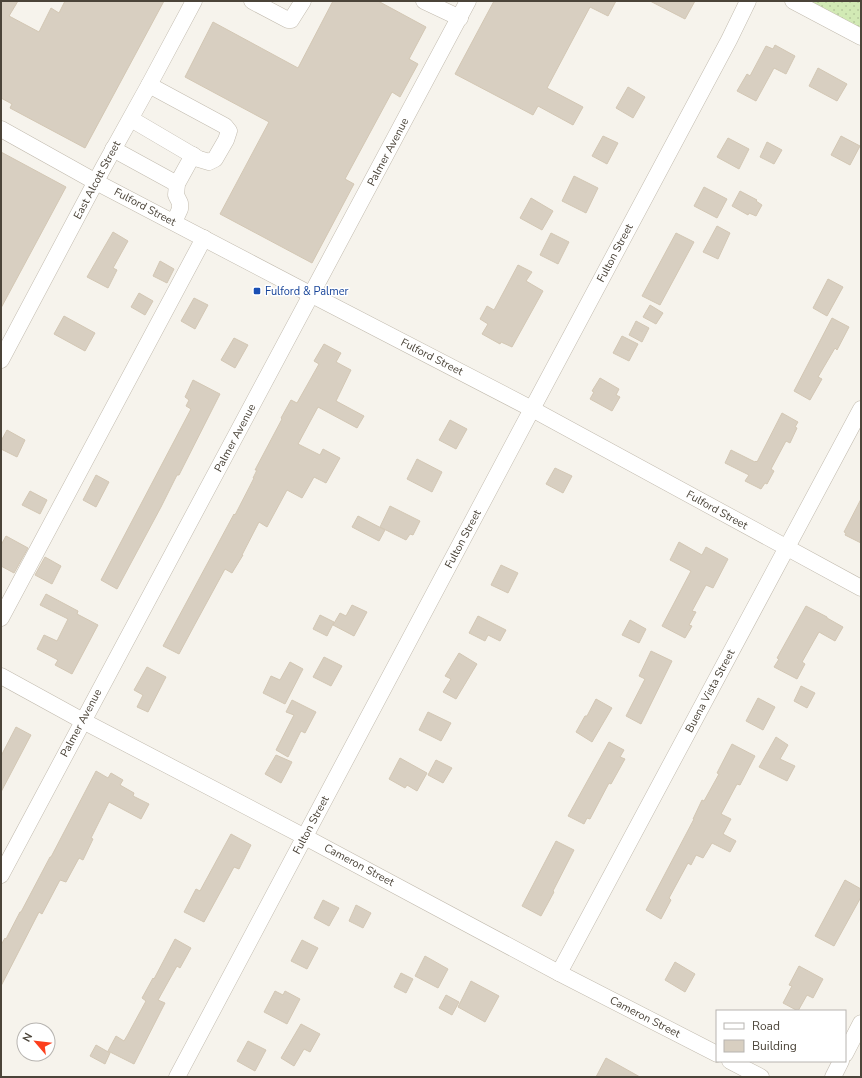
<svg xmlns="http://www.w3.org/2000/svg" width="862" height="1078" font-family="'Nunito Sans',sans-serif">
<defs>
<pattern id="park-dots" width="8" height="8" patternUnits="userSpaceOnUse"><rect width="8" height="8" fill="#d2eab5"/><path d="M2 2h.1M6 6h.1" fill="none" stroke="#b6ca9c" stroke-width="1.8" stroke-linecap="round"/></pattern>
</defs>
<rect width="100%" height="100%" fill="#f6f3ec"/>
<polygon fill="url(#park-dots)" points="793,1 861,1 861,37"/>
<g fill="#d8cfc1" stroke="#d3c7b4">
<polygon points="1,1 18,1 9,16 39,32 51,8 59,13 65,1 164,1 85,148 10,108 12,104 1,98"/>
<polygon points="333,1 378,1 426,27 409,59 418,64 400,97 392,92 345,179 354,184 312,263 220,214 269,122 185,77 213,22 298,68"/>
<polygon points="494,1 616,1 608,16 590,7 547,88 583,107 573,125 538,106 533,115 455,74"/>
<polygon points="650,1 695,1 685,19"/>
<polygon points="775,45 795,56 786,74 774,68 756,101 737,91 747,74 750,76 766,46 773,49"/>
<polygon points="818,68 847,84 837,101 809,86"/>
<polygon points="628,87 645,97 633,118 616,108"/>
<polygon points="603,136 618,143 607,164 592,156"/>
<polygon points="841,136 860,146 850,165 831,155"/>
<polygon points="728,138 749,149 739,169 717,157"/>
<polygon points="767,142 782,150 774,164 760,157"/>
<polygon points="1,152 66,187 1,308"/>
<polygon points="574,176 598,188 586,213 562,201"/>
<polygon points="704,187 727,199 717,218 694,206"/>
<polygon points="740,191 757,200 756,201 762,205 756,216 749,213 748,215 732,206"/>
<polygon points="531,198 553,211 542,230 520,218"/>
<polygon points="717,226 730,233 718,259 703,252"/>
<polygon points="113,232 128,241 113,268 117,270 108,288 87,277"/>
<polygon points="551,233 569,242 558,264 540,255"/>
<polygon points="676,233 694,242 660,305 642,296"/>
<polygon points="160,261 174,269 167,283 153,276"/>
<polygon points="518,265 532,272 526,281 543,291 512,347 501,342 500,344 482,334 488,324 480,319 487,306 494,310"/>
<polygon points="828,279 843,287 827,316 813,308"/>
<polygon points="139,293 153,301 145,315 131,307"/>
<polygon points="194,298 208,305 195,329 181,321"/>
<polygon points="650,305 663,313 656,324 643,317"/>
<polygon points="64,316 95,333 85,351 54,334"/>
<polygon points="832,318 849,327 837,350 835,348 818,377 822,379 810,400 794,391"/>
<polygon points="636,321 649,328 642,342 629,335"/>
<polygon points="622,336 638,344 629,361 613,353"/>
<polygon points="234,338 248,345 235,368 221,360"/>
<polygon points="324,344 341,353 336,362 351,370 336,401 364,416 357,428 318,407 298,444 320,455 323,449 340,458 326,483 314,477 302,498 287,490 267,527 259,522 242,555 243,555 232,573 225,569 194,626 179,654 163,646 234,514 235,515 254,478 253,478 257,470 255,470 282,419 281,418 291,400 297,403 319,364 314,361"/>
<polygon points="600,378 619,389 616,395 620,397 612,411 590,399 594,392 592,391"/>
<polygon points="193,380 220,394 179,475 177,475 161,507 117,589 101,580 191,409 186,406 189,400 185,397"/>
<polygon points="782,413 798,422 795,427 797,428 790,443 786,441 771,469 774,471 767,484 765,483 761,489 745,481 749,475 725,463 731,450 755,462 756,461 757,462"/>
<polygon points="450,420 467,429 456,449 439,440"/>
<polygon points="7,430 25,440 17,457 1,449 1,441"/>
<polygon points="417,459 442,472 432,492 407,479"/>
<polygon points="555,468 572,476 563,493 546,484"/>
<polygon points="96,475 109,482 96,507 83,500"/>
<polygon points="30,491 47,500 40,514 22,505"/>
<polygon points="861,499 861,543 845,535 846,533 844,532"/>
<polygon points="390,506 420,521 413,535 410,534 406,540 380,527"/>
<polygon points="358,516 385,530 379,541 352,527"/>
<polygon points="6,536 28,548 14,573 1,566 1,545"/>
<polygon points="679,542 702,555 706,547 728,559 713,588 706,585 692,611 696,612 689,625 692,626 685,638 662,626 691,571 670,560"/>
<polygon points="45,557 61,566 52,584 35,575"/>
<polygon points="501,565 518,573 508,593 491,585"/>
<polygon points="46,594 78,611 77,614 98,625 72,674 55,665 58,660 37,649 44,635 57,641 68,619 40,605"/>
<polygon points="352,605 367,612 354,636 333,625 340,613 346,616"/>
<polygon points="806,606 827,617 827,618 843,627 835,641 819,632 802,662 805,664 797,679 774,667 779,659 777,658"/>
<polygon points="320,615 334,622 327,636 313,629"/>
<polygon points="478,616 506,630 500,641 488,635 485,641 469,633"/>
<polygon points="630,620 646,629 639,643 622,635"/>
<polygon points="651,651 672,661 641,724 626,716 645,679 639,676"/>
<polygon points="459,653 477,664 456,699 443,692 451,679 445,676"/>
<polygon points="324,657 342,666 331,686 313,677"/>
<polygon points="290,662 303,669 285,704 263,693 271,676 280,680"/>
<polygon points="147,667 166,677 148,712 137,707 143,695 134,690"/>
<polygon points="801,686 815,693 807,708 794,701"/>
<polygon points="758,698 775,707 763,730 746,721"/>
<polygon points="596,699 612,708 592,742 576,732 585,716 587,716"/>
<polygon points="292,700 316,712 305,733 301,731 288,757 276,750 294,715 286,712"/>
<polygon points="428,712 451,723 441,741 419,730"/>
<polygon points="16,727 31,735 1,792 1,756"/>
<polygon points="776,737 788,745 780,759 795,766 787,781 759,767"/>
<polygon points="609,742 624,750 620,757 625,759 611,784 609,783 590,819 587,818 584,824 568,816"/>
<polygon points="732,744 755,756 740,785 737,784 721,814 731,819 723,834 736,841 730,852 712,843 703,858 696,855 691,865 688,863 669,898 671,900 661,919 646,910 694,819 693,819 702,800 704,801 719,774 717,773"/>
<polygon points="276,755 292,762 281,783 265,774"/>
<polygon points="400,758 427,773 417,791 407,785 405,788 389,779"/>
<polygon points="436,760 452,768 443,783 428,775"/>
<polygon points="96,771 108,778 111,773 123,780 120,785 134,793 133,796 149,804 141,819 109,802 91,838 93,839 83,860 79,858 66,882 60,880 42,914 39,912 1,986 1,945 5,938 6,939 20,912 21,912 50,857 51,857"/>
<polygon points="231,834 251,845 239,869 234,867 204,922 184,912 196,889 200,891"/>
<polygon points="556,841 574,850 553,891 554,892 541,916 522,906"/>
<polygon points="845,880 861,889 861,897 834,946 815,936"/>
<polygon points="323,900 339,908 329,926 314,918"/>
<polygon points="356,905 371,913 363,928 349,921"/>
<polygon points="175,939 191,948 180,968 177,966 158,1000 165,1003 134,1064 108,1051 116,1036 124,1041 127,1036 146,1001 142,998 153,978 154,979"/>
<polygon points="302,940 318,948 307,969 291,961"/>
<polygon points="425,956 448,969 438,988 415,976"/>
<polygon points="675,962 695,974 685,992 665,980"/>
<polygon points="799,966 823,979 813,998 807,995 798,1011 783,1003 792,986 789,985"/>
<polygon points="401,973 413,979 406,993 394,987"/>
<polygon points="471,981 499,996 485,1022 458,1007"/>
<polygon points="275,991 283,995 285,991 300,999 287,1024 264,1012"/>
<polygon points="446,995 459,1002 452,1015 439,1008"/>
<polygon points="301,1024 320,1034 310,1052 304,1049 294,1066 281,1058"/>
<polygon points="248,1041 266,1050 255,1071 237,1061"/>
<polygon points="96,1045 110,1053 105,1064 90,1056"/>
<polygon points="606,1058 640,1077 596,1077"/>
</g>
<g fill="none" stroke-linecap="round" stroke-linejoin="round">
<defs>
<g id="minor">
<polyline points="252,1 288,20 291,20 303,1"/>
<polyline points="424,1 460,18"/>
<polyline points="793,1 861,37"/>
<polyline points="131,119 199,159 209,162 215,159 226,140 229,131 225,126 149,85"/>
<polyline points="1,129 96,182 312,295 532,409 861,588"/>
<polyline points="113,149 177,184"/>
<polyline points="174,222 180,209 180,203 176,195 177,184 193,155"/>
<polyline points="1,360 103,168 149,85 194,1"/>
<polyline points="1,618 204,238"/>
<polyline points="1,676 83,721 305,837 559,973 717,1054"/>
<polyline points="1,875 468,1"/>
<polyline points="559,973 861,409"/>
<polyline points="845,1054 861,1023"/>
<polyline points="730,1061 761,1077"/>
<polyline points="177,1077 532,409 729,40 748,1"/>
<polyline points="833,1077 841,1061"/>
</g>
</defs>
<use href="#minor" stroke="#c2bbae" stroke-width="17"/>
<use href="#minor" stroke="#fff" stroke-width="16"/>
</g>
<rect fill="#1a4fb4" stroke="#fff" stroke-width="1.5" x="253" y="287" width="8" height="8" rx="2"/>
<g text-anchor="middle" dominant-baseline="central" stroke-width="3" stroke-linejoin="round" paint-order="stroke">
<g font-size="11" fill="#4b4439" stroke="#fff">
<text transform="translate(388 152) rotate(-62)">Palmer Avenue</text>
<text transform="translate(97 180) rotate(-62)">East Alcott Street</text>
<text transform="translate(145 207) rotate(28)">Fulford Street</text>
<text transform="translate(615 253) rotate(-62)">Fulton Street</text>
<text transform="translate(432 357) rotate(27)">Fulford Street</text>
<text transform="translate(235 438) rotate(-62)">Palmer Avenue</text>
<text transform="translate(717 510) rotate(29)">Fulford Street</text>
<text transform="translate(463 539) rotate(-62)">Fulton Street</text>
<text transform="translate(710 691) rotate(-62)">Buena Vista Street</text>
<text transform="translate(81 723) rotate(-62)">Palmer Avenue</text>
<text transform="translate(311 825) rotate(-62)">Fulton Street</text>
<text transform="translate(359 865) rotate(28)">Cameron Street</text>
<text transform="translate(645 1017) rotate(27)">Cameron Street</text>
</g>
<g font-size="11" fill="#164399" stroke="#fff" text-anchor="start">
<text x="265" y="291">Fulford &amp; Palmer</text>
</g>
</g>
<rect width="862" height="1078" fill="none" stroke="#4b4439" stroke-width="4"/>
<rect x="716" y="1010" width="130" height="52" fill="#ffffff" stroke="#b7b4b0"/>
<rect x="724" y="1023" width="20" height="6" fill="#ffffff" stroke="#b7b4b0"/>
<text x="752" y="1030" font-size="12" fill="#4b4439">Road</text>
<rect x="724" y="1040" width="20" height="12" fill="#d8cfc1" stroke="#b7b4b0"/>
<text x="752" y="1050" font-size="12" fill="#4b4439">Building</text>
<g transform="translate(36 1042) rotate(298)"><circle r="19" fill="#ffffff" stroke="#b7b4b0"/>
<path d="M0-3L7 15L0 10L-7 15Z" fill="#fc3f1d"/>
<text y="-6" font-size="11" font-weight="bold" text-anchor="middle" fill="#4b4439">N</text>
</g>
</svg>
